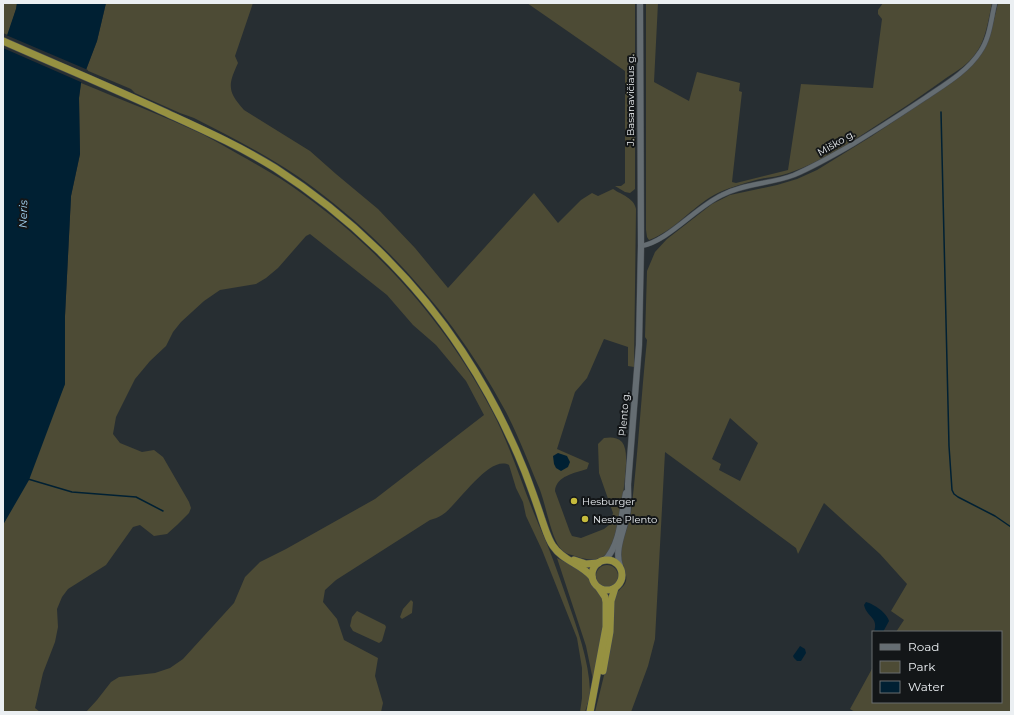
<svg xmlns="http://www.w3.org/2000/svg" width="1014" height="715" font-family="Montserrat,sans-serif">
<rect width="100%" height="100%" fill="#272e32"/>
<g fill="#4d4b35" fill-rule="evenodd">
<polygon points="3,3 17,3 16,9 8,35 3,33"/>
<path d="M106 3H253L235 56 238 63C228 85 227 91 244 110L310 151 336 174 378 209 415 248 448 288 534 193 558 223 581 200 592 193 598 196 613 189C622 195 634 198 636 209L634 367 628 366V347L604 339 587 378 575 392 557 449 589 463 587 469C575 473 556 476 555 491L570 532 572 536 581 538 604 529 609 525 613 513 599 473 598 444 604 438C611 437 617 437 622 442 625 446 626 452 626 457 627 475 618 543 606 554 599 561 590 560 581 558 574 555 565 555 560 548 551 536 546 506 540 490 529 464 519 437 506 412 459 324 394 248 314 188 277 160 235 139 194 118L180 113 135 93 131 89 86 70 97 41Z"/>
<polygon points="527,3 635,3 635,189 630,193 625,192 615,186 621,186 625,183 625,71"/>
<path d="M646 3H658L654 82 689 101 697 72 740 83 739 91 742 92 732 182 736 183 788 170 801 84 873 88 882 19 878 14V10L883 3H992C988 21 986 42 973 57 965 67 953 73 942 81 920 97 897 112 874 127 848 144 819 163 789 173 778 177 767 177 756 180 742 184 727 188 714 195 691 208 674 231 649 240L647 237 646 230Z"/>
<path d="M998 3H1011V712H855L850 709 873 667V702H1001V632H896L904 620 891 611 907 584 880 554 824 503 798 554 796 548 665 452 655 639 648 666 631 712H595L611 647 614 598C616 591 624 588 626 581 628 570 619 562 621 551 622 539 629 526 631 513 638 455 641 397 647 340L645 337 647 271 655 252 667 239 712 204 730 195 777 185 797 179 817 170 872 136 958 78C988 53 989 40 998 3ZM730 418 758 443 740 481 719 470 721 464 712 459Z"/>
<path d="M81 83C122 100 164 116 204 135 216 141 227 148 238 154 261 167 283 179 304 195 382 251 448 326 492 411 511 447 522 486 538 523 549 547 558 573 567 599 577 628 589 660 590 691 590 698 587 705 585 712H580L582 698V668L577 638 542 550 526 516 523 502 516 488 509 465C489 454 457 506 442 515 439 517 434 519 430 520L336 580 325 590 323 602 337 619 344 640 378 658 375 676 383 703 381 712H86L97 700 111 682 119 677 155 673 170 668 183 659 234 603 245 577 260 562 286 549 375 499 484 415 466 381 436 345 413 325 387 295 310 234 306 236 278 268 266 278 256 284 220 290 204 301 181 322 173 332 166 346 150 361 135 379 116 417 113 434 120 443 142 452 154 450 163 457 189 502 191 508 189 513 177 525 167 534 154 536 140 525 133 527 106 565 68 589 62 597 57 609 58 627 55 642 43 673 35 708 40 712H3V525L65 384V316L71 196 80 154 79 98Z"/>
<polygon points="557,558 575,567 588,577 592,586 602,596 604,606 602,635 593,680 586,646"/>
<circle cx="607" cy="576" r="11"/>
<polygon points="411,600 413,602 412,613 402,619 400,617 403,609"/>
<polygon points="357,611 385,625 386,627 382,641 379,643 353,631 350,626 352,617"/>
</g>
<g fill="#002033">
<polygon points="17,3 106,3 97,41 81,83 79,98 80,154 71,196 65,316 65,384 29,480 3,525 3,47 16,9"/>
<polygon points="558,453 567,456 570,462 568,467 561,471 556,468 554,464 553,456"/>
<path d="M866 602C874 604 887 613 889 621L883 632H874C879 617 867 618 864 605Z"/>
<polygon points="800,646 805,649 806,653 801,661 797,661 794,658 793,656"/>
</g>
<polygon fill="#272e32" points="6,35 88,70 83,83 3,48 3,42"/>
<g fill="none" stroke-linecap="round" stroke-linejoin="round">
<g stroke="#002033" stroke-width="1.5">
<polyline points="941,112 949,446 952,490 954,494 958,497 995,516 1011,527"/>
<polyline points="28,479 72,492 136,497 163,511"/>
</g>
<defs>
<path id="minor" d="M641 246C667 242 696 207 722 195 745 183 771 184 794 175 815 166 834 155 853 144 878 129 901 114 925 98 944 85 967 72 980 52 990 38 991 19 995 3"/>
<g id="secondary">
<path d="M605 560C621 544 621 514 626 493"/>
<path d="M620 566C614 550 624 531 627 515 629 504 628 494 628 484L639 345 641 246 640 3"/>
</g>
<g id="trunk">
<path d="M3 41C55 64 108 86 160 110 199 128 238 145 275 168 348 215 414 278 462 351 487 389 508 429 525 472 531 488 537 504 542 520 545 528 548 539 553 546 563 561 581 564 592 577"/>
<circle cx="607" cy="575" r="15"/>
<polyline points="574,560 586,564 598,563"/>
<polyline points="603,671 610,632 611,601 615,588"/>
<polyline points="590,712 606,627 606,602 605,597 599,588"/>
</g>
</defs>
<use href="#minor" stroke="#454a4e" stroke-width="5.5"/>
<use href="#secondary" stroke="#454a4e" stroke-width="7"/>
<use href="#trunk" stroke="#454a4e" stroke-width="8"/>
<use href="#minor" stroke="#656d72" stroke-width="4.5"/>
<use href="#secondary" stroke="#656d72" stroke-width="6"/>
<use href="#trunk" stroke="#969141" stroke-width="7"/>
</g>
<g fill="#c6bb3c" stroke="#131618" stroke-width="1.5">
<circle cx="574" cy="501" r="4"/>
<circle cx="585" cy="519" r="4"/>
</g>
<g text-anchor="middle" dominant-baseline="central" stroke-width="4" stroke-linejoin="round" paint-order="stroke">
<g font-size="10" fill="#ebeff2" stroke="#131618">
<text transform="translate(630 100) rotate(-90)">J. Basanavičiaus g.</text>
<text transform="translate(836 143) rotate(-30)">Miško g.</text>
<text transform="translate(624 414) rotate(-85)">Plento g.</text>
</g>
<g font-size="10" fill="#ebeff2" stroke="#131618" text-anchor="start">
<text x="582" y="501">Hesburger</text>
<text x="593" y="519">Neste Plento</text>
</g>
<g font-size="11" font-style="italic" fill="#a6d6f6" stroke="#131618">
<text transform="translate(23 214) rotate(-89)">Neris</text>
</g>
</g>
<rect width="1014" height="715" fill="none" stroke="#ebeff2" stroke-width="8"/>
<rect x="872" y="631" width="130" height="72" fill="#131618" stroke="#696d6f"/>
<rect x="880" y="644" width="20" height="6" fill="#656d72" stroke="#696d6f"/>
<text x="908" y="651" font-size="12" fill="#ebeff2">Road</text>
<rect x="880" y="661" width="20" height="12" fill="#4d4b35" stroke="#696d6f"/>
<text x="908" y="671" font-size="12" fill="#ebeff2">Park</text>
<rect x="880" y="681" width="20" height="12" fill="#002033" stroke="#696d6f"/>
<text x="908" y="691" font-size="12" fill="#ebeff2">Water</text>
</svg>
